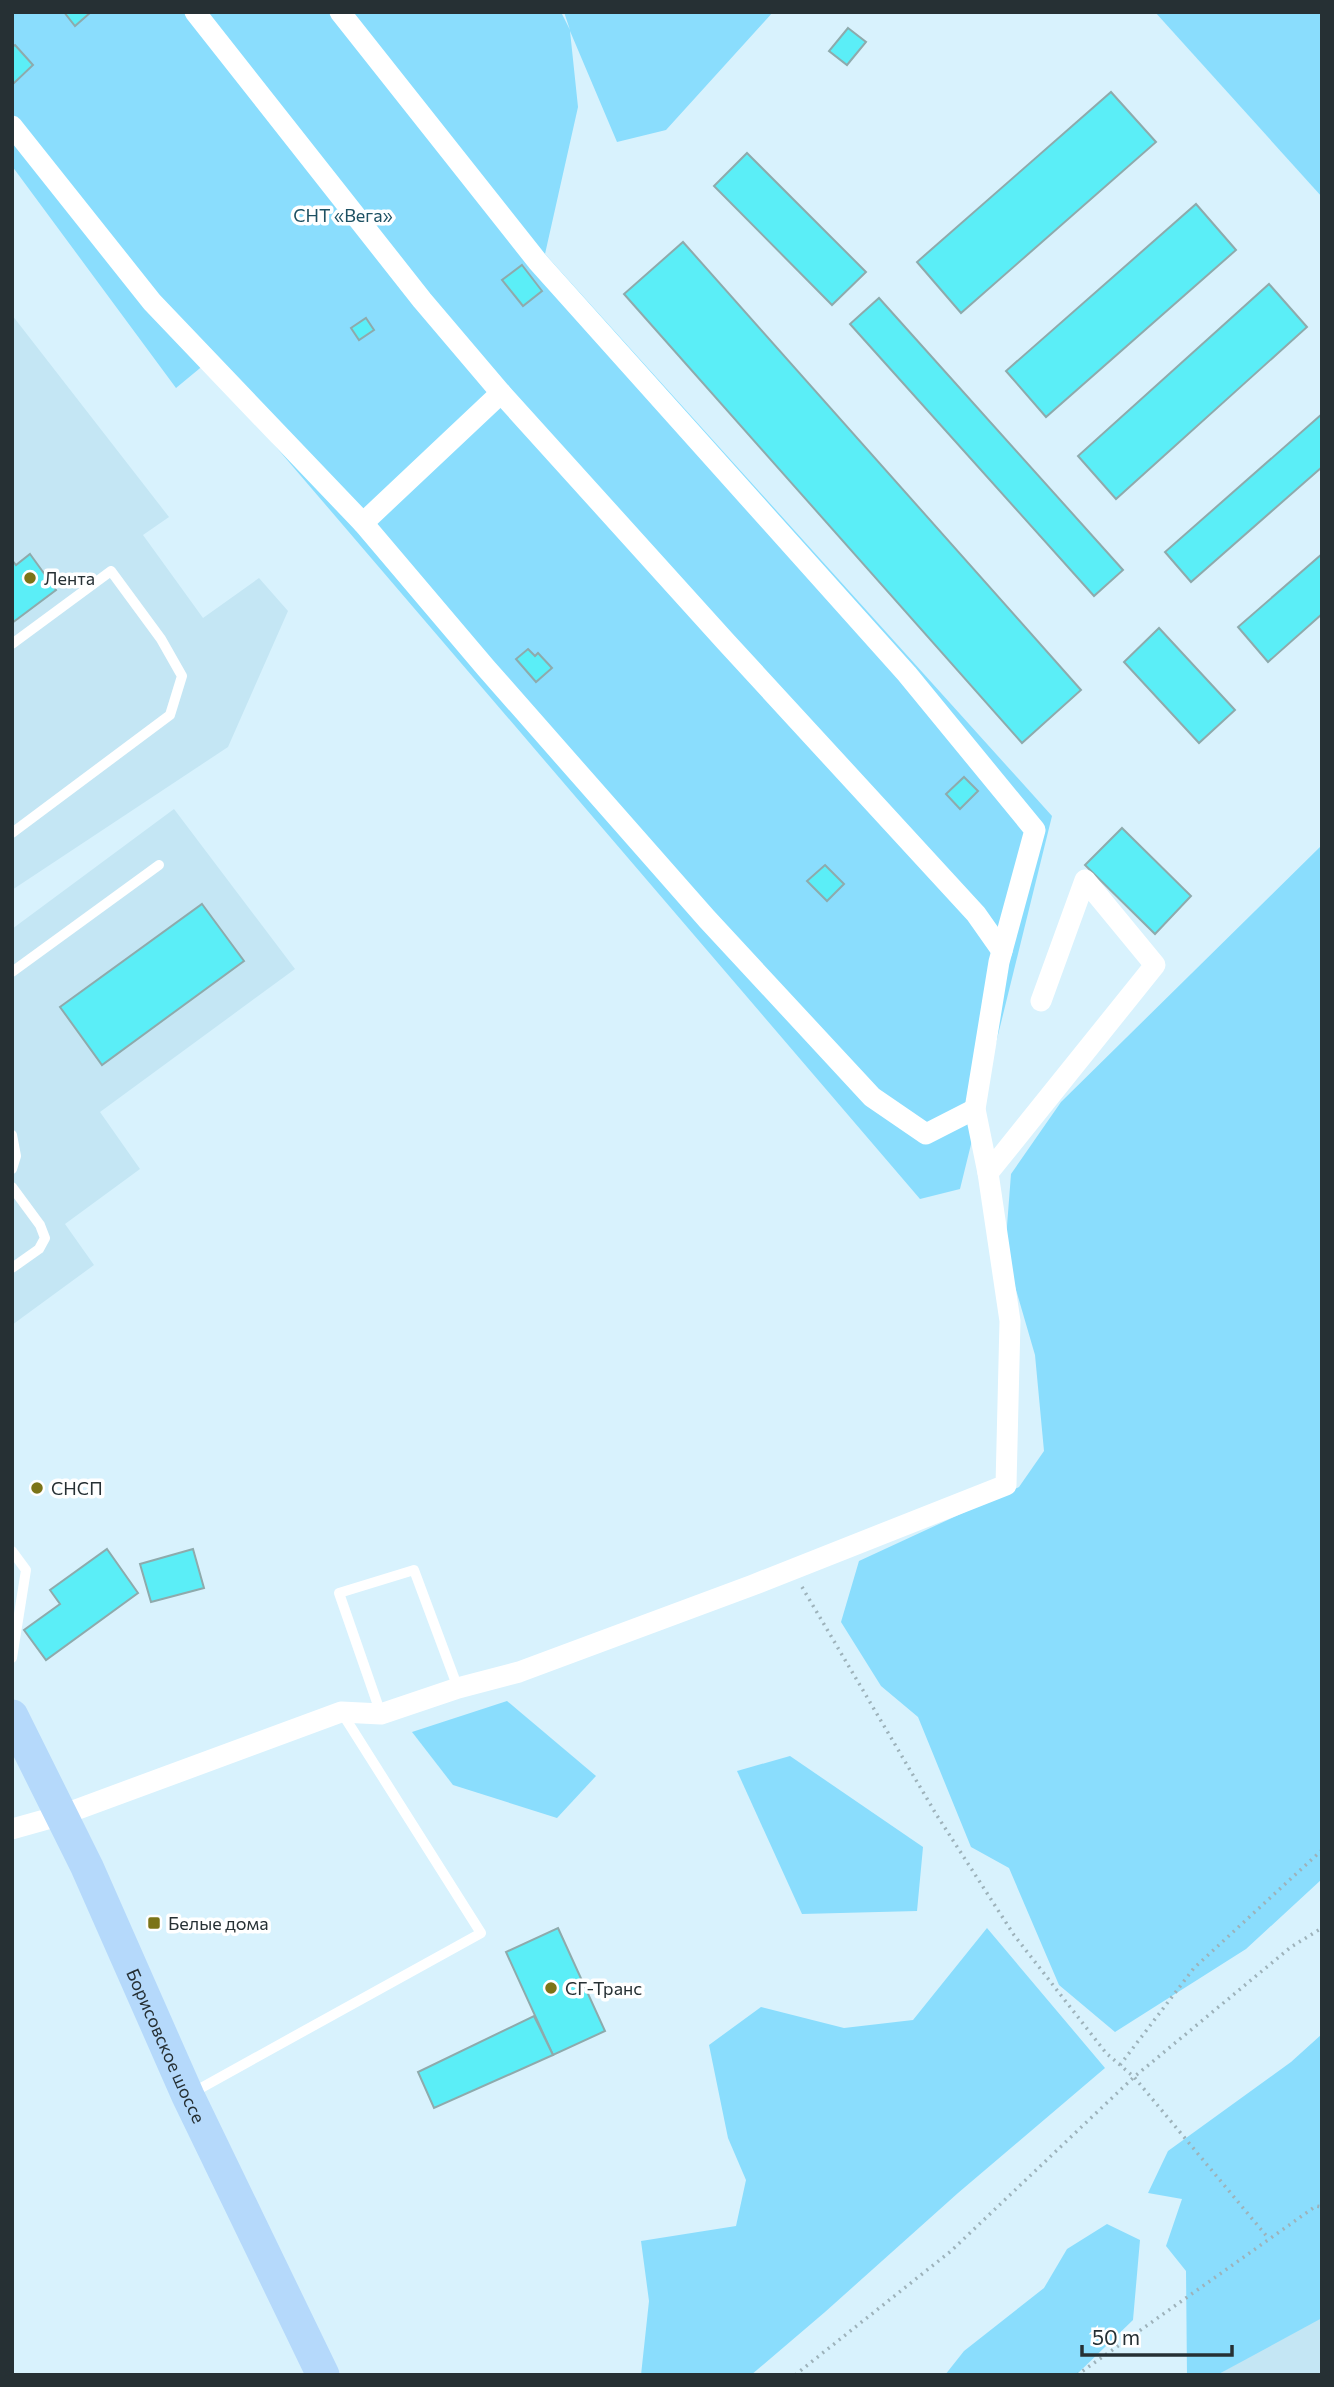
<svg xmlns="http://www.w3.org/2000/svg" width="1334" height="2387" font-family="Commissioner,sans-serif">
<rect width="100%" height="100%" fill="#d8f2fd"/>
<g fill="#c4e6f4">
<polygon points="12,315 169,517 143,535 203,618 259,578 288,611 228,747 12,890"/>
<polygon points="174,809 295,969 100,1112 140,1169 65,1224 94,1265 12,1325 12,929"/>
<polygon points="1322,2316 1322,2375 1217,2375 1315,2319"/>
</g>
<g fill="#8addfd">
<polygon points="12,12 561,12 570,30 564,12 773,12 666,130 617,142 570,31 578,107 545,254 1052,816 960,1189 920,1199 205,364 176,388 12,166"/>
<polygon points="1155,12 1322,12 1322,197"/>
<polygon points="1322,845 1322,1879 1246,1949 1115,2032 1059,1985 1009,1868 971,1847 918,1717 881,1686 841,1622 859,1561 1019,1487 1044,1451 1035,1355 1005,1252 1011,1174 1061,1102"/>
<polygon points="507,1701 596,1776 557,1818 453,1785 412,1732"/>
<polygon points="790,1756 923,1847 917,1911 802,1914 737,1771"/>
<polygon points="987,1928 1105,2068 958,2193 825,2312 751,2375 641,2375 649,2301 641,2241 736,2226 746,2180 728,2138 709,2045 761,2007 844,2028 913,2020"/>
<polygon points="1322,2034 1322,2318 1217,2375 1187,2375 1186,2271 1166,2246 1182,2199 1148,2193 1168,2151 1291,2062"/>
<polygon points="1107,2224 1140,2240 1133,2320 1076,2375 945,2375 964,2351 1044,2288 1067,2249"/>
</g>
<g fill="#5beef7" stroke="#8eaaac" stroke-width="2">
<polygon points="64,12 91,12 75,26"/>
<polygon points="848,28 866,42 847,65 829,51"/>
<polygon points="15,45 33,65 12,85 12,47"/>
<polygon points="1111,92 1156,142 961,313 917,262"/>
<polygon points="747,153 866,272 832,305 714,186"/>
<polygon points="1196,204 1236,250 1046,417 1006,371"/>
<polygon points="683,242 1081,690 1022,743 624,294"/>
<polygon points="522,265 542,291 523,306 502,280"/>
<polygon points="1269,284 1307,327 1116,499 1078,456"/>
<polygon points="879,298 1123,570 1094,596 850,324"/>
<polygon points="366,318 374,330 359,340 351,328"/>
<polygon points="1322,414 1322,467 1191,582 1165,552"/>
<polygon points="30,554 56,590 12,623 12,560 16,565"/>
<polygon points="1322,554 1322,614 1268,662 1238,627"/>
<polygon points="1159,628 1235,710 1199,743 1124,662"/>
<polygon points="528,649 535,656 538,653 552,668 536,682 516,659"/>
<polygon points="964,777 978,791 960,809 946,794"/>
<polygon points="1122,828 1191,896 1155,934 1085,865"/>
<polygon points="825,865 844,884 827,901 807,881"/>
<polygon points="202,904 244,961 102,1065 60,1007"/>
<polygon points="107,1549 138,1593 46,1660 24,1630 60,1604 50,1590"/>
<polygon points="193,1549 204,1588 151,1602 140,1564"/>
<polygon points="558,1928 605,2031 553,2055 506,1952"/>
<polygon points="534,2016 553,2055 434,2108 418,2072"/>
</g>
<g fill="none" stroke-linecap="round" stroke-linejoin="round">
<g stroke="#9db2ba" stroke-width="3.5" stroke-dasharray="2 5" stroke-linecap="butt">
<polyline points="802,1587 936,1814 1014,1935 1106,2053 1134,2077 1269,2239"/>
<polyline points="1120,2065 1194,1968 1322,1850"/>
<polyline points="795,2375 951,2251 1134,2077 1291,1947 1322,1928"/>
<polyline points="1077,2375 1316,2206 1322,2207"/>
</g>
<g stroke="#fff" stroke-width="10">
<polyline points="12,644 111,571 161,639 182,676 170,715 12,833"/>
<polyline points="12,972 159,865"/>
<polyline points="12,1135 16,1156 12,1169"/>
<polyline points="12,1187 40,1225 45,1238 39,1249 12,1268"/>
<polyline points="12,1551 26,1570 12,1658"/>
<polyline points="381,1714 339,1593 414,1570 458,1688"/>
<polyline points="190,2094 481,1933 342,1713"/>
</g>
<g stroke="#fff" stroke-width="21">
<polyline points="195,12 422,300 501,393 726,642 976,914 1002,951"/>
<polyline points="12,126 152,302 363,523 486,668 707,919 872,1097 926,1134 975,1109"/>
<polyline points="363,523 501,393"/>
<polyline points="988,1173 1155,965 1085,880 1041,1001"/>
<polyline points="12,1829 62,1815 341,1712 381,1714 458,1688 519,1672 753,1585 1006,1485 1010,1321 988,1173 975,1109 999,962 1035,830 907,674 538,262 340,12"/>
</g>
<path stroke="#b5d9fb" stroke-width="33" id="s1" d="M12 1716 87 1867 188 2096 323 2375"/>
</g>
<g fill="#7b7418" stroke="#fff" stroke-width="2.5">
<circle cx="30" cy="578" r="7"/>
<circle cx="37" cy="1488" r="7"/>
<rect x="147" y="1916" width="14" height="14" rx="3.5"/>
<circle cx="551" cy="1988" r="7"/>
</g>
<g text-anchor="middle" dominant-baseline="central" stroke-width="7" stroke-linejoin="round" paint-order="stroke">
<g font-size="18" fill="#1d5163" stroke="#fff">
<text x="343" y="215">СНТ «Вега»</text>
</g>
<g font-size="18" fill="#263034" stroke="#fff" text-anchor="start">
<text x="44" y="578">Лента</text>
<text x="51" y="1488">СНСП</text>
<text x="168" y="1923">Белые дома</text>
<text x="565" y="1988">СГ-Транс</text>
</g>
<g font-size="18" fill="#263034" stroke="#fff">
<text stroke="none"><textPath href="#s1" startOffset="364">Борисовское шоссе</textPath></text>
</g>
</g>
<rect width="1334" height="2387" fill="none" stroke="#263034" stroke-width="28"/>
<path d="M1082 2345v10h150v-10" fill="none" stroke="#263034" stroke-width="3.5"/>
<text x="1092" y="2345" font-size="21" fill="#263034" stroke="#ffffff" stroke-width="5" paint-order="stroke">50 m</text>
</svg>
